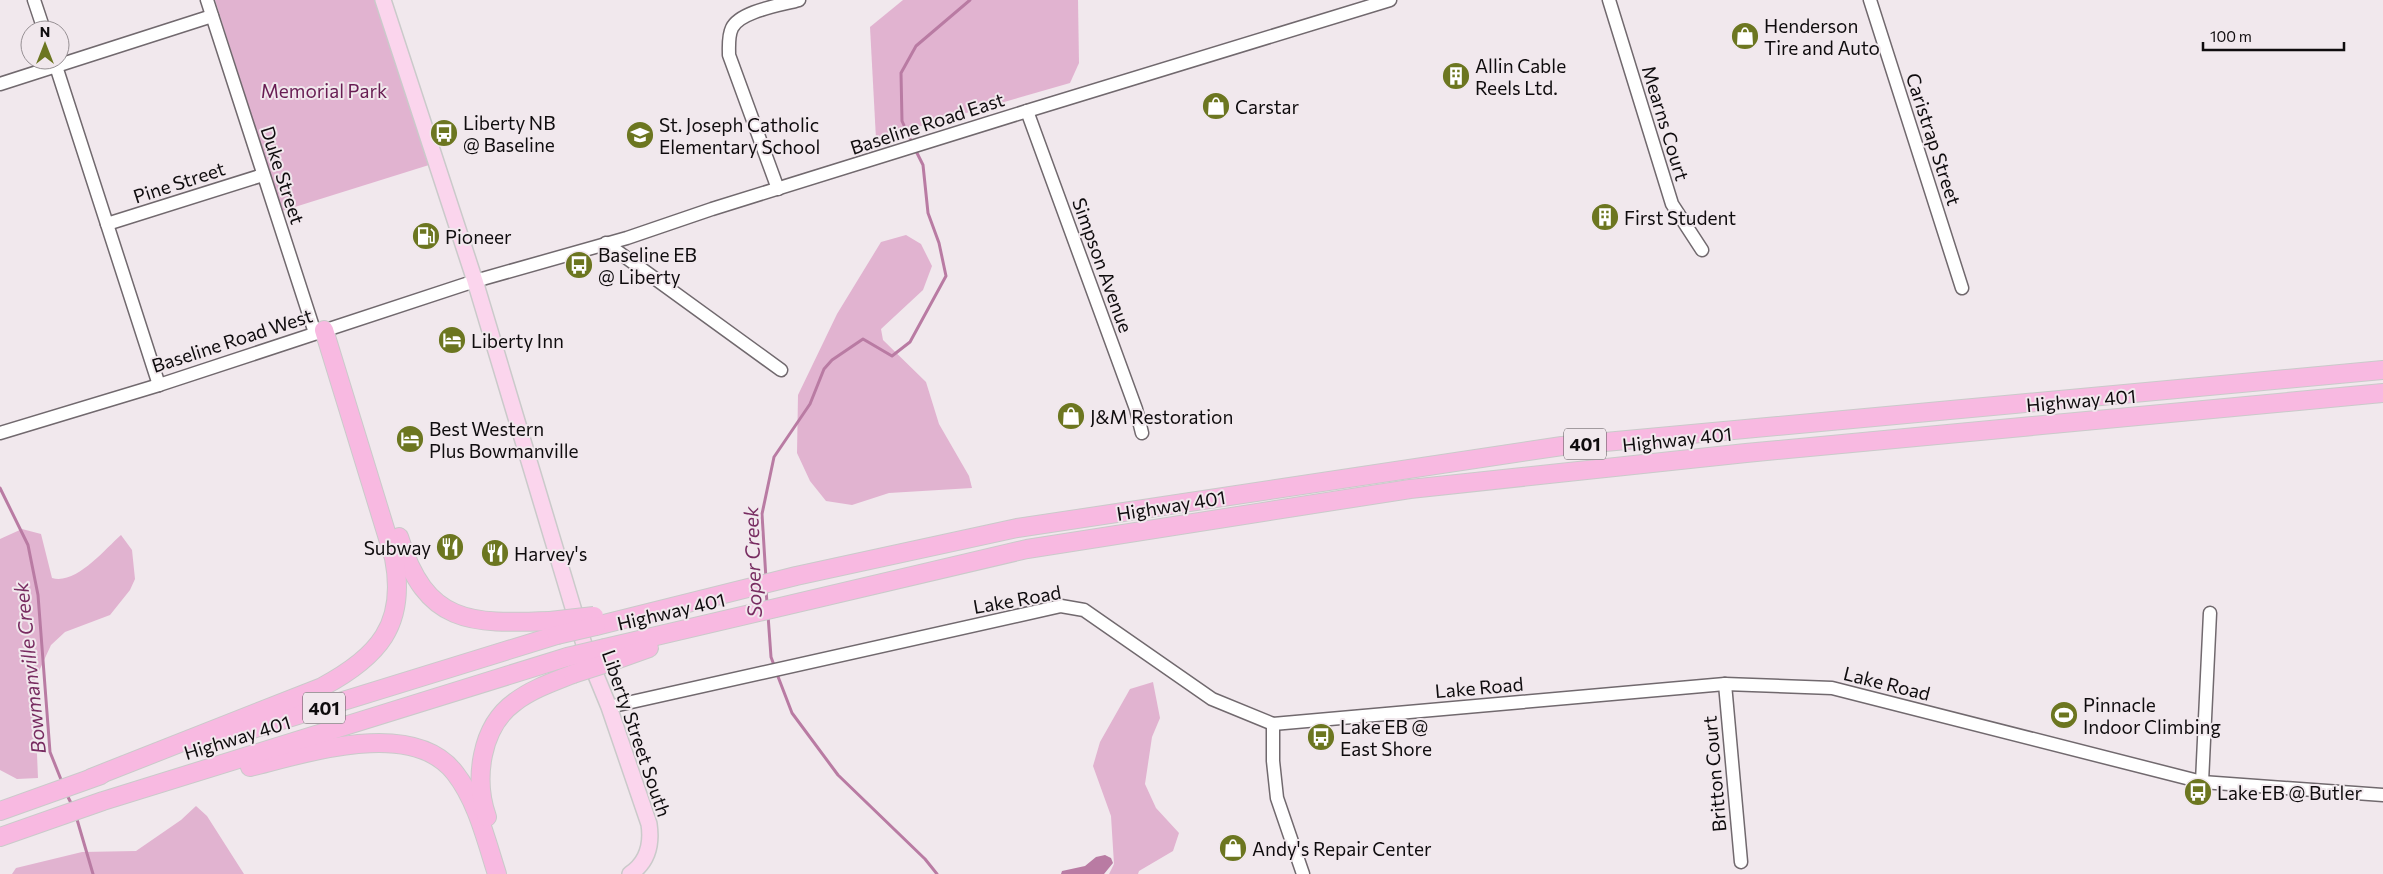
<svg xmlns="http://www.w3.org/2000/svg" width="2383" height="874" font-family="Commissioner,sans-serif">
<rect width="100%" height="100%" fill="#f1e8ed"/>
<g fill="#e1b3d0">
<polygon points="215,0 377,0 429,165 282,211"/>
<polygon points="903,0 1078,0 1079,63 1070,83 876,139 870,27"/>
<polygon points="906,235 921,244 932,266 923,290 881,329 883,340 926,382 939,424 969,476 972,488 889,493 852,505 826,501 810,481 797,453 798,395 837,314 881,242"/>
<path d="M22 529 41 534 52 578C76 585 104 550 121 535L132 550 135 579 130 590 110 615 65 632 51 645 34 682 38 778 17 779 0 770V539Z"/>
<polygon points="1153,682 1160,718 1152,737 1145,784 1156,808 1179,833 1173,851 1139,871 1138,874 1109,874 1114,864 1111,816 1093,766 1100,742 1130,689"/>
<polygon points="196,806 207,816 244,874 12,874 16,868 82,852 136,851 181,820"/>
</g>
<polygon fill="#b97ba3" points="1105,855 1111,858 1113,863 1104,874 1061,874 1062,871 1085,866 1096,857"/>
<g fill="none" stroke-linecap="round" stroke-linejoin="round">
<g stroke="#b97ba3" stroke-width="3">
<polyline points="912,143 902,121 901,73 916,46 970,0"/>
<polyline points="0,488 28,545 38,595 50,752 62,782"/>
<polyline points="766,579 762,514 774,457 810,404 824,369 832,360 863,339 892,356 910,342 946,276 939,243 928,213 923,165 915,149"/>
<polyline points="766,590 767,603"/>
<polyline points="768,615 771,657 775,668"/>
<polyline points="777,674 792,713 838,775 925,859 937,874"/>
<polyline points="66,793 72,805"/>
<polyline points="76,816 93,874"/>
</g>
<defs>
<g id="minor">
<polyline points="34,0 44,30"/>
<polyline points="207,0 315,333"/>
<polyline points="1609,0 1672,204 1702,250"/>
<polyline points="1870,0 1962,288"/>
<polyline points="54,60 159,385"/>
<polyline points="0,84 212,16"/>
<polyline points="1027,111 1136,409 1142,433"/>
<path d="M778 189 729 55C729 46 728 36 732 28 740 11 782 5 799 0"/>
<polyline points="107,224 263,175"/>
<polyline points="606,243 781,370"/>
<polyline points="0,433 159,385 475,281 627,238 712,209 1027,111 1390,0"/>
<polyline points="1725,684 1741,862"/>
<polyline points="609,707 1061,606 1084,610 1212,699 1273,724 1725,684 1832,688 2202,782 2383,795"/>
<polyline points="1273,724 1273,761 1277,798 1303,874"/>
<polyline points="2202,782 2210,613"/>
</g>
<path id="major" d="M383 0 475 281 586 651 609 707 649 824C652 844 648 862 630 874"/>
<g id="highway">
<path d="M399 537C426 625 470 624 550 621"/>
<polyline points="596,626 796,576 1017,528 1562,446 2383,370"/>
<polyline points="605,648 1027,549 1410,489 1746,453 2383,393"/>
<polyline points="607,663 649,648"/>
<polyline points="207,743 557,635"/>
<path d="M250 767C307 753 413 718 455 773 477 801 486 840 497 874"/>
<path d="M91 778 322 687C378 657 407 625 394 558L324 330"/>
<polyline points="0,811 101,775"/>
<path d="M487 817C474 780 480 727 515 702 532 689 553 682 573 674"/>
<polyline points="0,837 103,801 567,657"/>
</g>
</defs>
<use href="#minor" stroke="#71696e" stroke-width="15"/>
<use href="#major" stroke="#cacaca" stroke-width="18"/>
<use href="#highway" stroke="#cacaca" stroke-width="20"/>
<use href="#minor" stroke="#fff" stroke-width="12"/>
<use href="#major" stroke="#fbd5ed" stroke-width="15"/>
<use href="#highway" stroke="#f8b9e1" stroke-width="18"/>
<defs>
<g id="highway-bridge">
<polyline points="550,621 594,616"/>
<polyline points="557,635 596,626"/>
<polyline points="567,657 605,648"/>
<polyline points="573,674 607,663"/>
</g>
</defs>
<use href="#highway-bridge" stroke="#cacaca" stroke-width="20" stroke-linecap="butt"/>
<use href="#highway-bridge" stroke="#f8b9e1" stroke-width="18"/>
</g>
<defs>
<symbol id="shop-disc" viewBox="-11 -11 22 22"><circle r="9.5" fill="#6c7620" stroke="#f1e8ed"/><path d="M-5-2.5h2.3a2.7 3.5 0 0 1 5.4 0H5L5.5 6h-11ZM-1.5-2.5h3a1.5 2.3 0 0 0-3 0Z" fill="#fff"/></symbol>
<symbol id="building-disc" viewBox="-11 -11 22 22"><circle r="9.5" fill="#6c7620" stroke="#f1e8ed"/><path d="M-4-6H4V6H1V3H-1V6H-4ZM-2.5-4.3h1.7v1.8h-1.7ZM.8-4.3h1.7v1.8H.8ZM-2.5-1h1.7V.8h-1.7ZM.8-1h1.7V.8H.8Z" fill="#fff"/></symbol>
<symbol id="bus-disc" viewBox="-11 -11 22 22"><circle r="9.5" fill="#6c7620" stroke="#f1e8ed"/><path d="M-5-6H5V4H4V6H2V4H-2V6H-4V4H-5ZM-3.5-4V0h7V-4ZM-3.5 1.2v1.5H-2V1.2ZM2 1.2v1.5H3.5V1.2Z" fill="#fff"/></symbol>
<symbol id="school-disc" viewBox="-11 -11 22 22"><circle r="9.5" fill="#6c7620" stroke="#f1e8ed"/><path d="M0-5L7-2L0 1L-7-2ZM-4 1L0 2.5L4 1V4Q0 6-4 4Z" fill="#fff"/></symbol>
<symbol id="fuel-disc" viewBox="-11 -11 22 22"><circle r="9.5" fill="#6c7620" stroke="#f1e8ed"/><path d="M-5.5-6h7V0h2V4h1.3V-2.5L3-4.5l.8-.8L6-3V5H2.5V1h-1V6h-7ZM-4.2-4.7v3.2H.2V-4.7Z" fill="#fff"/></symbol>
<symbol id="hotel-disc" viewBox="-11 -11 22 22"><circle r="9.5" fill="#6c7620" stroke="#f1e8ed"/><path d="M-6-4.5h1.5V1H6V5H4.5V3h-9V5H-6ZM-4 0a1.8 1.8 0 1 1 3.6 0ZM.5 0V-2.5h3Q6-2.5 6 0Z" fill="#fff"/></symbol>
<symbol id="restaurant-disc" viewBox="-11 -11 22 22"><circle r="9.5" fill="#6c7620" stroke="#f1e8ed"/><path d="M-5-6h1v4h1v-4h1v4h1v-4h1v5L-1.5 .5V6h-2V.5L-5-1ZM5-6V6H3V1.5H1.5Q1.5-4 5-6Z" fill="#fff"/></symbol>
<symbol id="stadium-disc" viewBox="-11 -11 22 22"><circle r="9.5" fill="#6c7620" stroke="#f1e8ed"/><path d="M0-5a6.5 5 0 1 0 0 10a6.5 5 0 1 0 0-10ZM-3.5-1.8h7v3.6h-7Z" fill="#fff"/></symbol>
</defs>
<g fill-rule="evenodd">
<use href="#shop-disc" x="1729" y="20" width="32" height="32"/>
<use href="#building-disc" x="1440" y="60" width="32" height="32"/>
<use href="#shop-disc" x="1200" y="90" width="32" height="32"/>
<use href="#bus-disc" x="428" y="117" width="32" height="32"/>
<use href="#school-disc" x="624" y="119" width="32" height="32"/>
<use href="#building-disc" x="1589" y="201" width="32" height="32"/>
<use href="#fuel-disc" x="410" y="220" width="32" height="32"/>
<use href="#bus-disc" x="563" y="249" width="32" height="32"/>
<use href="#hotel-disc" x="436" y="324" width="32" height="32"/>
<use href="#shop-disc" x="1055" y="400" width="32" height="32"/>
<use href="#hotel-disc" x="394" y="423" width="32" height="32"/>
<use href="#restaurant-disc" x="434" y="531" width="32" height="32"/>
<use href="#restaurant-disc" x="479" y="537" width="32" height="32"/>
<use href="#stadium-disc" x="2048" y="699" width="32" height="32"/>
<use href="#bus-disc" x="1305" y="721" width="32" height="32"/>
<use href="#bus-disc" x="2182" y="776" width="32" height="32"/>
<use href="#shop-disc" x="1217" y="832" width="32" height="32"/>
</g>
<g text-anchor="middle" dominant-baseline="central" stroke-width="4" stroke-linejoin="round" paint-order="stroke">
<g fill="#f1e8ed" stroke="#534e51" stroke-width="1">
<rect x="1564" y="428.5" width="42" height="31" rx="4"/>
<rect x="303" y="692.5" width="42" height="31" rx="4"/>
</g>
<g font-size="18" font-weight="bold" fill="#0f0c0e">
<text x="1585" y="444">401</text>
<text x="324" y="708">401</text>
</g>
<g font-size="19" fill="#0f0c0e" stroke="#f1e8ed" text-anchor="start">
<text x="1764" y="25">Henderson<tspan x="1764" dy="22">Tire and Auto</tspan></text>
<text x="1475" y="65">Allin Cable<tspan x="1475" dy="22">Reels Ltd.</tspan></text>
<text x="1235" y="106">Carstar</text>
<text x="463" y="122">Liberty NB<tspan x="463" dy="22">@ Baseline</tspan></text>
<text x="659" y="124">St. Joseph Catholic<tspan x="659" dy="22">Elementary School</tspan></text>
<text x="1624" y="217">First Student</text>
<text x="445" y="236">Pioneer</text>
<text x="598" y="254">Baseline EB<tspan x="598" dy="22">@ Liberty</tspan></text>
<text x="471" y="340">Liberty Inn</text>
<text x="1090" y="416">J&amp;M Restoration</text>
<text x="429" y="428">Best Western<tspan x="429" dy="22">Plus Bowmanville</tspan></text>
<text x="431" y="547" text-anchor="end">Subway</text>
<text x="514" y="553">Harvey's</text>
<text x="2083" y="704">Pinnacle<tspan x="2083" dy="22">Indoor Climbing</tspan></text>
<text x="1340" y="726">Lake EB @<tspan x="1340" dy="22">East Shore</tspan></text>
<text x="2217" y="792">Lake EB @ Butler</text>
<text x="1252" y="848">Andy's Repair Center</text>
</g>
<g font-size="19" fill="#671c52" stroke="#f1e8ed">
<text x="324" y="90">Memorial Park</text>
</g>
<g font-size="19" fill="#0f0c0e" stroke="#f1e8ed">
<text transform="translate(927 123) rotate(-18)">Baseline Road East</text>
<text transform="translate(1666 123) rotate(73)">Mearns Court</text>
<text transform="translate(1934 139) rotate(72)">Caristrap Street</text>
<text transform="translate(283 175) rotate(72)">Duke Street</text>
<text transform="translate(179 182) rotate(-18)">Pine Street</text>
<text transform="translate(1103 265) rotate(70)">Simpson Avenue</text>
<text transform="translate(232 340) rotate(-18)">Baseline Road West</text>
<text transform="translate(2081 400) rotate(-5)">Highway 401</text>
<text transform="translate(1677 439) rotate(-6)">Highway 401</text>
<text transform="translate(1171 505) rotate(-9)">Highway 401</text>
<text transform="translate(1017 599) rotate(-10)">Lake Road</text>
<text transform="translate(671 611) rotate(-13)">Highway 401</text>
<text transform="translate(1887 683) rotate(14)">Lake Road</text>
<text transform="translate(1479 687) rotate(-5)">Lake Road</text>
<text transform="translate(637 733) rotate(71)">Liberty Street South</text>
<text transform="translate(237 737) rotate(-17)">Highway 401</text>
<text transform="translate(1714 774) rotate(-95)">Britton Court</text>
</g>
<g font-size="20" font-style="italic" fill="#782c61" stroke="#f1e8ed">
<text transform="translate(752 562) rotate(-92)">Soper Creek</text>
<text transform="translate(29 668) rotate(-96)">Bowmanville Creek</text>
</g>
</g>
<g transform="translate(45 45)"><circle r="24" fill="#f1e8ed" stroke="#979094"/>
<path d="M0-4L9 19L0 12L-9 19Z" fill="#6c7620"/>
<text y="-8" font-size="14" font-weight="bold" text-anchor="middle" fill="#0f0c0e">N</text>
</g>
<path d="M2203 42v8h141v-8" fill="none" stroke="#0f0c0e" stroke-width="2.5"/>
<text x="2210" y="42" font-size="15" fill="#0f0c0e" stroke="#f1e8ed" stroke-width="4" paint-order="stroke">100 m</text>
</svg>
